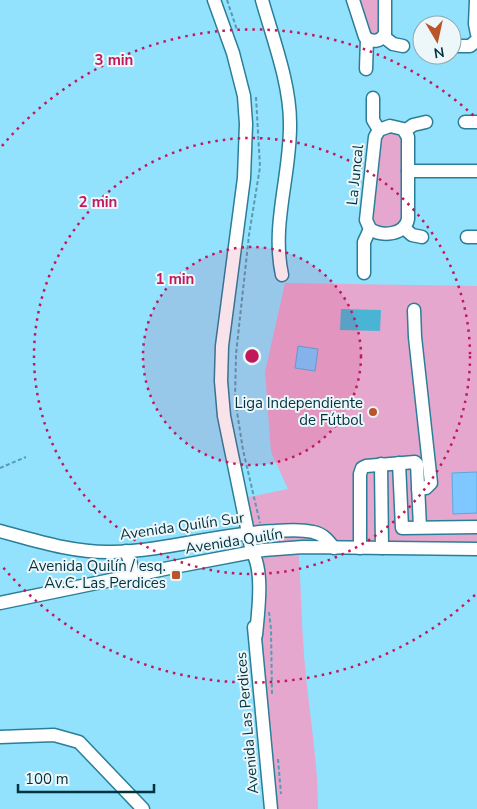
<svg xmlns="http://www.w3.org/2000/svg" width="477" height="809" font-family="'Nunito Sans',sans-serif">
<rect width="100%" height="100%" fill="#92e1fd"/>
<g fill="#e5a7cd">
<polygon points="357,0 381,0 381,33 371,36"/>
<polygon points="384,131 402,133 404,221 400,227 376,228 370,219 378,138"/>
<path d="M285 283 477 286V543L298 544C301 581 301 618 304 655 308 707 318 758 318 809H274L256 607 244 498 288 489 271 452 265 372Z"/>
</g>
<polygon fill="#4ab4d5" points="341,309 381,310 380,331 340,330"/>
<g fill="#7ec8ff" stroke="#5da7dd">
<polygon points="298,346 318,349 315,371 295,368"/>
<polygon points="477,472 477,513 453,514 452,473"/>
</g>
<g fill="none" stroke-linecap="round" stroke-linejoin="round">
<defs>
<g id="minor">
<path d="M214 0 233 53 244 96 246 124 244 178 222 346 221 381 224 416 252 552C264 570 258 613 256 635"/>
<path d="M262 0C273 39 290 83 290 123 291 174 271 224 282 275"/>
<path d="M353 0 365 37C372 43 380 42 385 34V0"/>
<polyline points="476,0 475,24 477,34"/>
<polyline points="384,37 393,44 403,46"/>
<polyline points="452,46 470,46 477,40"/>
<polyline points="366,69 367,39"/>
<polyline points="373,98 373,120 379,130"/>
<polyline points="465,122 477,122"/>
<path d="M390 126 403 129 408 137V219C405 235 382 237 370 229L366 220 375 137 379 130Z"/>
<polyline points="405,131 413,125 426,122"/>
<polyline points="408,171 477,171"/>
<polyline points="404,228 412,235 422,237"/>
<polyline points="467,237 477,237"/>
<polyline points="364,273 364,242 370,229"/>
<polyline points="414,310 415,337 431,483 426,488 418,489"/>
<polyline points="399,463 402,528 477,527"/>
<polyline points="381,464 382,548"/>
<path d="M0 531C37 541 74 553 112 552 167 551 220 533 275 531 287 530 301 529 313 532 323 534 328 540 334 548"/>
<polyline points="360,548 360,474 362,468 366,466 415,462 417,464 420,527"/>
<polyline points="126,551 131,564 131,576"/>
<polyline points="0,603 174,567 263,550 303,547 477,549"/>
<polyline points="254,627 271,809"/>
<polyline points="0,737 54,735 79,742 143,809"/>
</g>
</defs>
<use href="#minor" stroke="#2b7e97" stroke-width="15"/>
<g stroke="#589ab1" stroke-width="2" stroke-dasharray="4 2.5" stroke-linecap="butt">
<polyline points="227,0 237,30"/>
<polyline points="256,97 260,167 249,235 236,354 235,399 243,450 260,523"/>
<polyline points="0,468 26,457"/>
<polyline points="269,612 271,629 272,695"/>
<polyline points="278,759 281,794"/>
</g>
<use href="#minor" stroke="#fff" stroke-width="12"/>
</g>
<circle cx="252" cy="356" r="109" fill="#c2185b" fill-opacity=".12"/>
<g fill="none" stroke="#c2185b" stroke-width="2.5" stroke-dasharray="2.5 5">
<circle cx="252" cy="356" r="109"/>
<circle cx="252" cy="356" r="218"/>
<path d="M475 595A327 327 0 0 1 2 566M2 146A327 327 0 0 1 475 117"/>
</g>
<g fill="#bb5529" stroke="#edf7fa" stroke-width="2">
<circle cx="373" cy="412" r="5"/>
<rect x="171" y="570" width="10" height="10" rx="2.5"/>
</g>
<g text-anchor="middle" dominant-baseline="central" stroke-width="4" stroke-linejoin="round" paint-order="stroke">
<g font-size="15" fill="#013240" stroke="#edf7fa">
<text transform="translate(355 175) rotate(-84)">La Juncal</text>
<text transform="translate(182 526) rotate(-8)">Avenida Quilín Sur</text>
<text transform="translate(234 541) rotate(-9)">Avenida Quilín</text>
<text transform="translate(247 723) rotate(-95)">Avenida Las Perdices</text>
</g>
<g font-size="15" fill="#013240" stroke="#edf7fa" text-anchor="end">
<text x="363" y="403">Liga Independiente<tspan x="363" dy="17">de Fútbol</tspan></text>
<text x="166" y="566">Avenida Quilín / esq.<tspan x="166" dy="17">Av.C. Las Perdices</tspan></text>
</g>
</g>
<circle cx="252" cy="356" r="8" fill="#c2185b" stroke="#edf7fa" stroke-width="2.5"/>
<g font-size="15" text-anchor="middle" font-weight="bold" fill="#c2185b" stroke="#edf7fa" stroke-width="4" stroke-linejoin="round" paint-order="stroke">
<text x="114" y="65">3 min</text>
<text x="98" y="207">2 min</text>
<text x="175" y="284">1 min</text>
</g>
<g transform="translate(437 40) rotate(171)"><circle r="24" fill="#edf7fa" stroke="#8fa8b0"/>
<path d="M0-4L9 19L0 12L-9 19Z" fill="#bb5529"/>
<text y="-8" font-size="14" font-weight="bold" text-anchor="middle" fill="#013240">N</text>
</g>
<path d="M18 784v8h136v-8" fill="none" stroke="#013240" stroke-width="2.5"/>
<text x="25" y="784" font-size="15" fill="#013240" stroke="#edf7fa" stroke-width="4" paint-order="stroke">100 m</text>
</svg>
